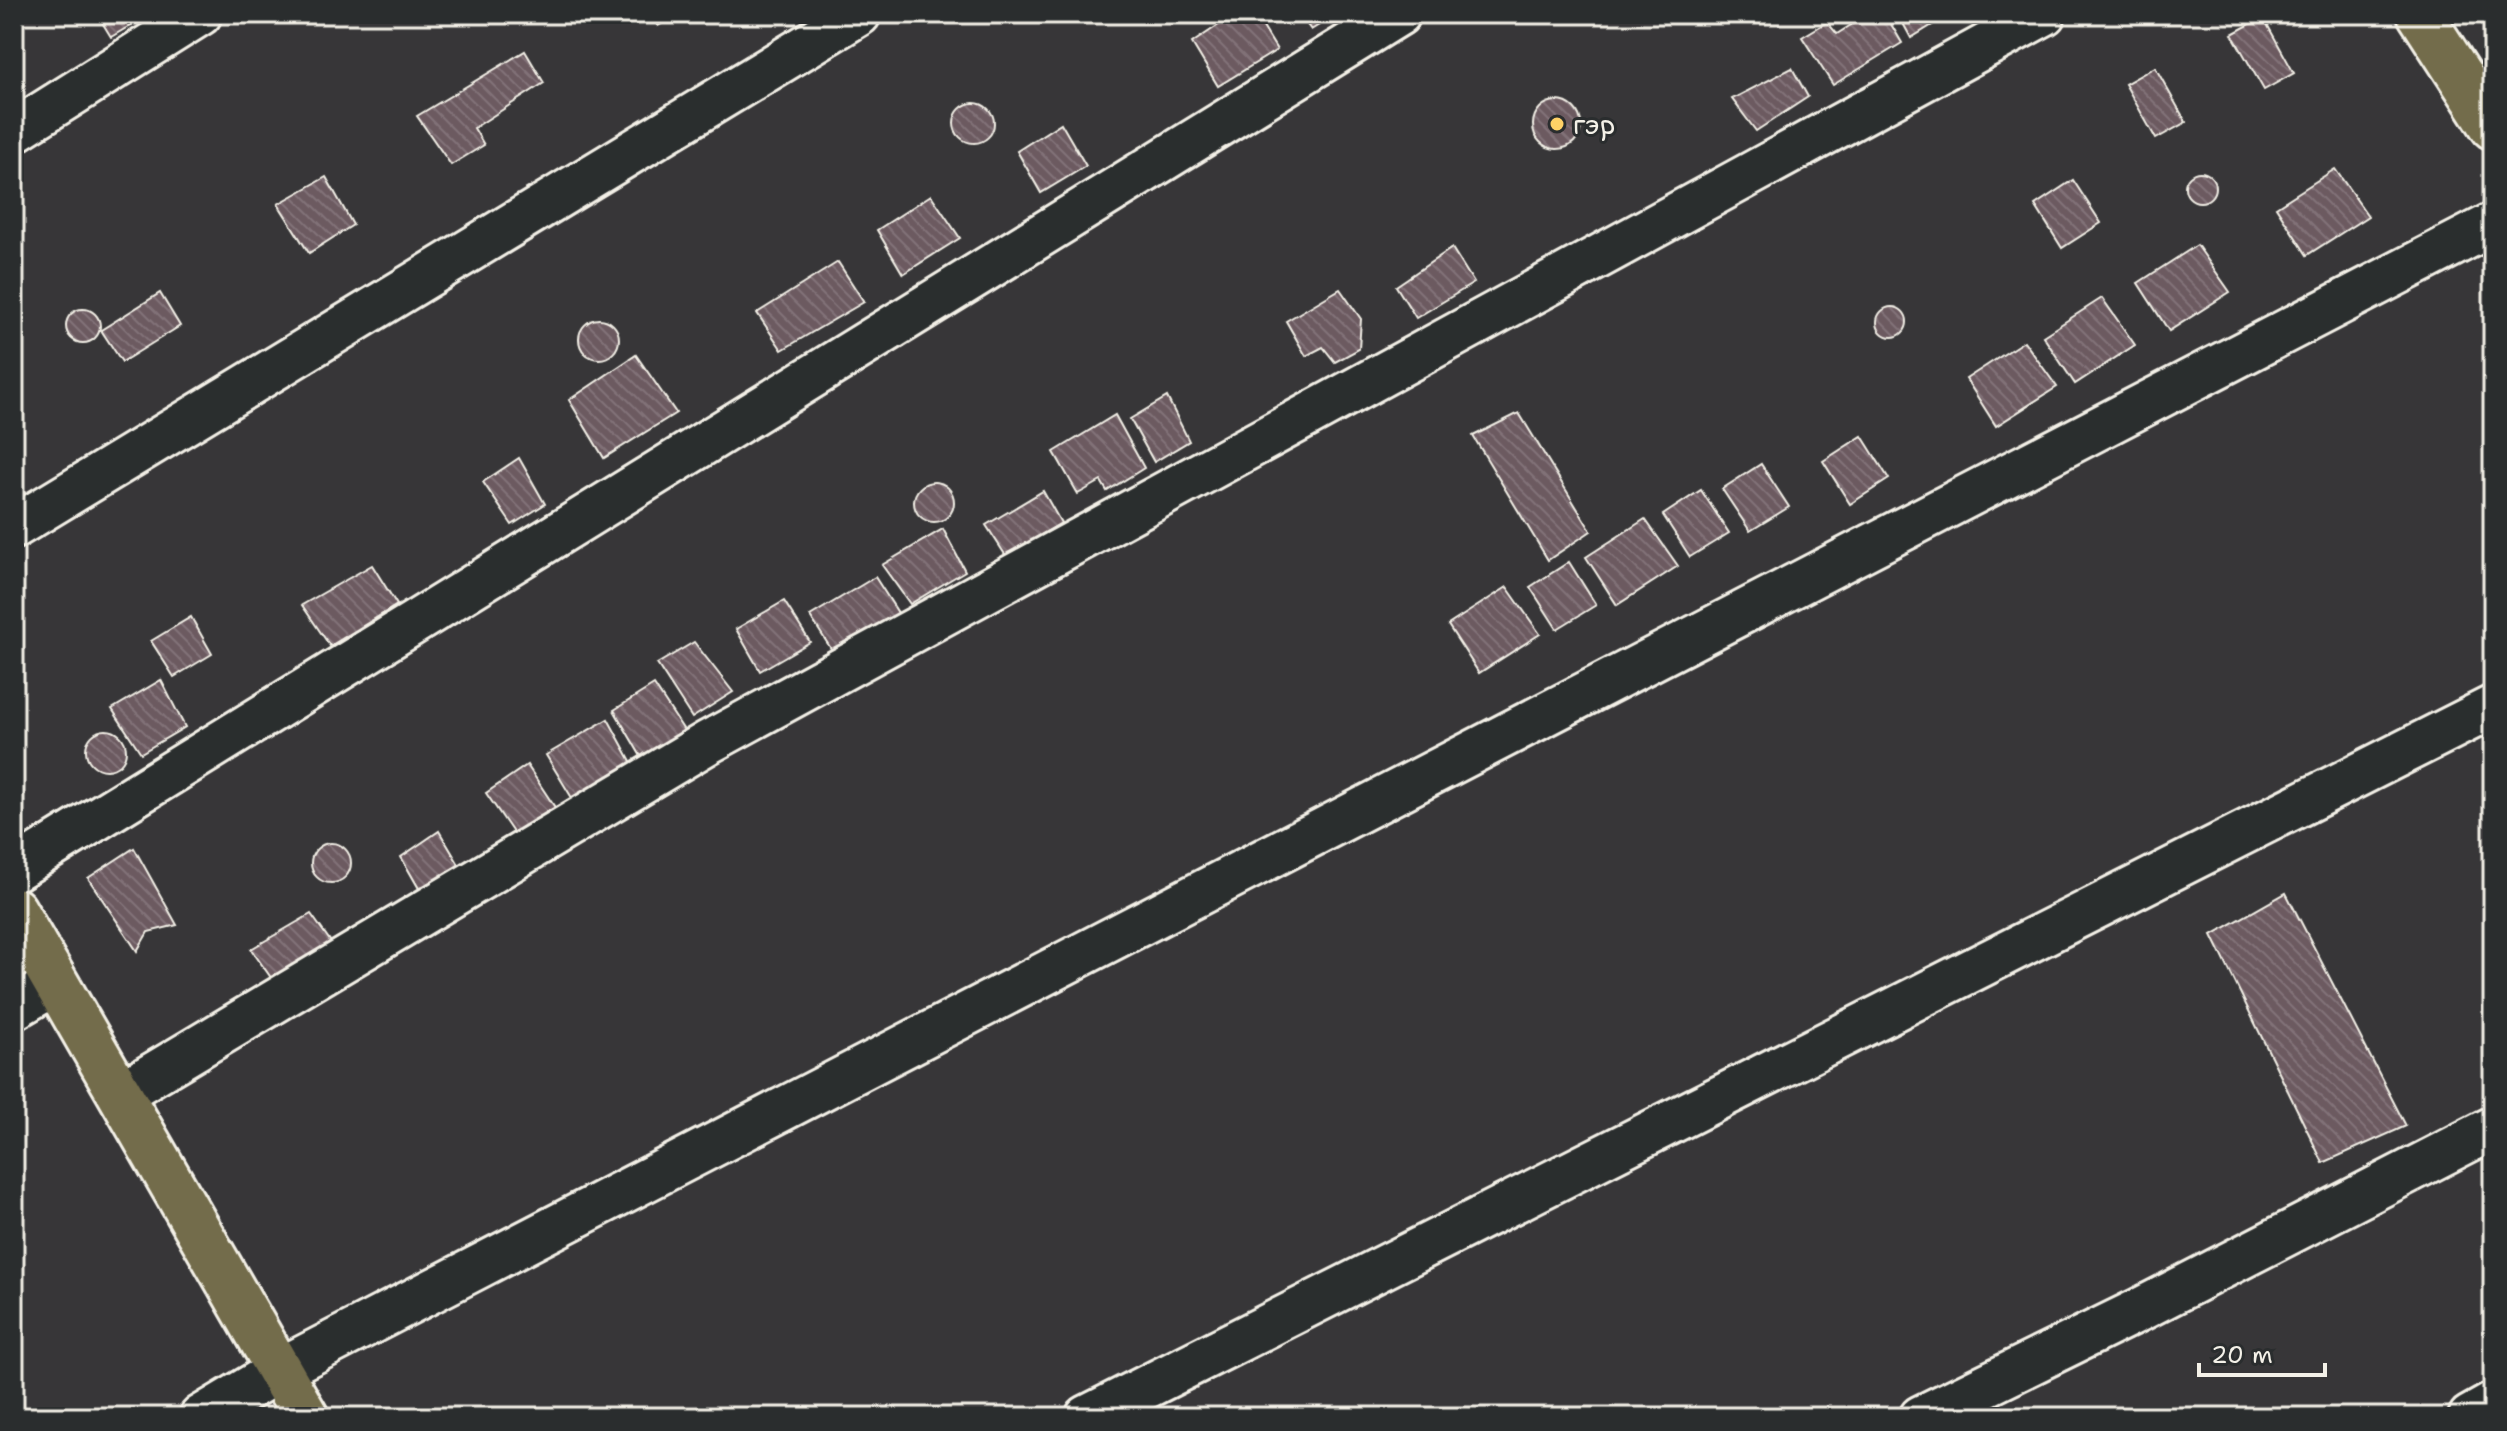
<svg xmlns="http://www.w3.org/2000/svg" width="2507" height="1431" font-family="'Shantell Sans',sans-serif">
<defs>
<pattern id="building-back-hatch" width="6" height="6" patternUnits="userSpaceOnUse" patternTransform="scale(2)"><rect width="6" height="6" fill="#6c5a61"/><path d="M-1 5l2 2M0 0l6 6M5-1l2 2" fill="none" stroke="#827278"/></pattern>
</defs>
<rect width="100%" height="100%" fill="#373638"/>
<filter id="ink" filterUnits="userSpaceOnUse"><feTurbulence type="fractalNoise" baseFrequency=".0125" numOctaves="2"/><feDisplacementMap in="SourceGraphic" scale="16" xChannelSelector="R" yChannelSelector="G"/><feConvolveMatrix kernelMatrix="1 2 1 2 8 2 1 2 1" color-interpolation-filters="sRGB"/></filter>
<g filter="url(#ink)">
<g fill="url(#building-back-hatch)" stroke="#f4f1e8" stroke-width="2">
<polygon points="97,14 150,14 111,37"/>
<polygon points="649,14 678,14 658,26"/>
<polygon points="1235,14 1255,14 1277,50 1218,86 1192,43"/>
<polygon points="1299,14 1337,14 1311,30"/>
<polygon points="1868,14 1885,14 1902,43 1833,85 1802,37 1827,22 1837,34"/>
<polygon points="1898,14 1950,14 1911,38"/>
<polygon points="2263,17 2294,73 2264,90 2232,34"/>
<polygon points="525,51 544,83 474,128 484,145 451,165 417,116"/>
<polygon points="2155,67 2186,122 2156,139 2125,84"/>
<polygon points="1792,68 1808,97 1756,131 1732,99"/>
<circle cx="1557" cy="125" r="24"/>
<circle cx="974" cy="123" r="20"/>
<polygon points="1061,123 1086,166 1041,193 1017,151"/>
<polygon points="2335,169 2368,216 2307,255 2276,207"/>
<circle cx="2200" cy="187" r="15"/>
<polygon points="326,177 353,225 309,253 278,204"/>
<polygon points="2073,180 2101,223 2062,248 2035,205"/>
<polygon points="931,195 960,238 903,274 877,230"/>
<polygon points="2197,245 2230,292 2169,331 2138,283"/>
<polygon points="1452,248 1474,283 1416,318 1396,286"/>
<polygon points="838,262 864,302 782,350 757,313"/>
<polygon points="1340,289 1361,319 1359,349 1335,362 1323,347 1306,356 1286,321"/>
<polygon points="160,293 180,326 122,362 101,330"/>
<polygon points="2102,298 2135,345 2075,384 2043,336"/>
<circle cx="1892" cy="322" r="15"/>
<circle cx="83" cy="326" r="17"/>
<circle cx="599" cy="339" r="20"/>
<polygon points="2024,341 2057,387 1996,426 1966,379"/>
<polygon points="636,355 676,413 604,458 569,400"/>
<polygon points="1167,397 1189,441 1154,462 1130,419"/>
<polygon points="1519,413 1591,531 1548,560 1473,436"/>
<polygon points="1115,415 1144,468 1107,491 1101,481 1078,494 1054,452"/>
<polygon points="1862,436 1889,479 1850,504 1823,461"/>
<polygon points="519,458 545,504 512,525 483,482"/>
<polygon points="1761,464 1789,507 1750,531 1722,489"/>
<circle cx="934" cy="502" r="20"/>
<polygon points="1701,490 1729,533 1690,557 1663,515"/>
<polygon points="1043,491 1061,523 1006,556 986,525"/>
<polygon points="1645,519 1678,566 1617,605 1586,557"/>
<polygon points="943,529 965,571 910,604 882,565"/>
<polygon points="1569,562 1596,605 1557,629 1530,587"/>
<polygon points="372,565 397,605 330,646 302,605"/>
<polygon points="875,577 900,616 835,655 810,616"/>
<polygon points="1507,587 1540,634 1479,673 1448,625"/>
<polygon points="784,601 810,642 760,671 736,629"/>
<polygon points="191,617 212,654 174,677 151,641"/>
<polygon points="694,642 733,692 692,718 657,664"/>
<polygon points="161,680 185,727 141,753 112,709"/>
<polygon points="654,685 685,732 642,758 614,710"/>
<polygon points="608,719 632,763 572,798 546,755"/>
<circle cx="106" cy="750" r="20"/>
<polygon points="527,765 558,812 516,837 486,793"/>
<polygon points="439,831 461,868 421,892 401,857"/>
<circle cx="331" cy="863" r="20"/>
<polygon points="134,848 177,925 148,932 137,951 88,878"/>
<polygon points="2286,893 2406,1126 2323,1163 2212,935"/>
<polygon points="311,914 333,945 274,982 251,949"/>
</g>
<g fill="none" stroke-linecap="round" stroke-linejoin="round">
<defs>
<g id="minor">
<polyline points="14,131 200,14"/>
<polyline points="14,527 859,14"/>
<polyline points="14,870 1399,14"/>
<polyline points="14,1008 56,983"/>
<polyline points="120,1094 707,743 2044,14"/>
<polyline points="201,1417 279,1370 2493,224"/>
<polyline points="1087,1417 2493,707"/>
<polyline points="1921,1417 2139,1310 2493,1128"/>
<polyline points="2470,1417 2493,1404"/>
</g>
<g id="major">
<polyline points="2420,14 2493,127"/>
<polyline points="14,910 306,1417"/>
</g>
</defs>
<use href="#minor" stroke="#f4f1e8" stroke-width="48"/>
<use href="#major" stroke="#f4f1e8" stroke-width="50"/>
<use href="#minor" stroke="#2a2d2e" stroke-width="42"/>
<use href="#major" stroke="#736c4b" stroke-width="44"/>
</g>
</g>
<circle fill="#ffd166" stroke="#2a2d2e" stroke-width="3" cx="1557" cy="124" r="8"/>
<g text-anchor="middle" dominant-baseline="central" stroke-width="6" stroke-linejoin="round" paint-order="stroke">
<g font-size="28" fill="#f4f1e8" stroke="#2a2d2e" text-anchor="start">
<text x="1573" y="124">гэр</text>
</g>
</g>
<rect width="2507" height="1431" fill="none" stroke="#2a2d2e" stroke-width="48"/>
<rect x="24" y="24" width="2459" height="1383" fill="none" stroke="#f4f1e8" stroke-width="3" filter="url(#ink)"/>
<path d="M2199 1363v12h126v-12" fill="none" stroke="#f4f1e8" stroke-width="4"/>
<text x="2211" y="1363" font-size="24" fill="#f4f1e8" stroke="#2a2d2e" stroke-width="6" paint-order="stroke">20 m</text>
</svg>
